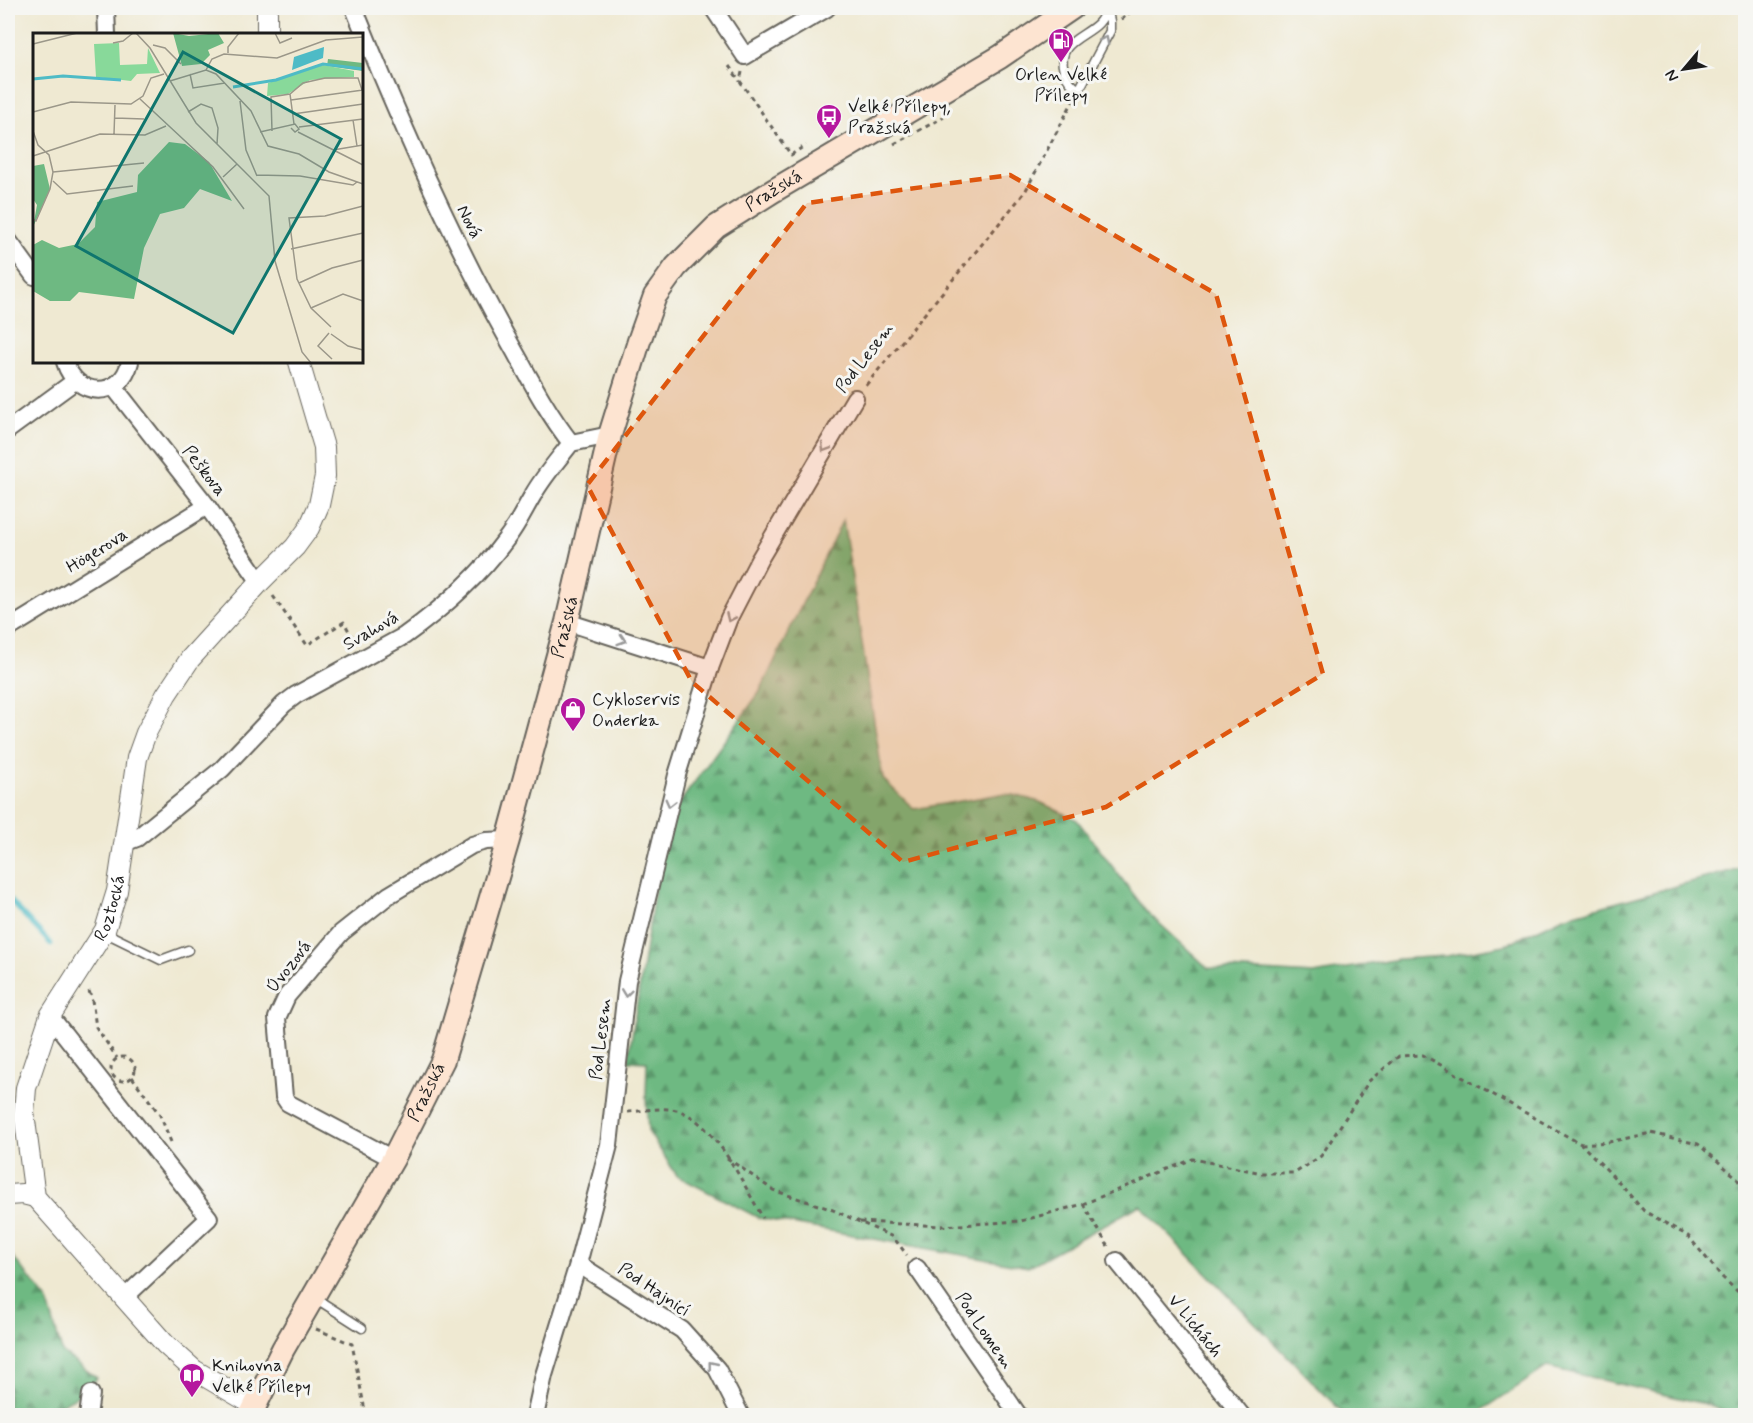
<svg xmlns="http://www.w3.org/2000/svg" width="1753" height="1423" font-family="Mynerve,sans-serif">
<defs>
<pattern id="forest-firs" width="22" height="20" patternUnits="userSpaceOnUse" patternTransform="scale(1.5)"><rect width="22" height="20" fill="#6eb982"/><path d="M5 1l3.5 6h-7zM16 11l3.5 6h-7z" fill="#5a966a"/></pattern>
</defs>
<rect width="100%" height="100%" fill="#f6f6f2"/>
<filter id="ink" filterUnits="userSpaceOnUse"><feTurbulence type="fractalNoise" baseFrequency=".0167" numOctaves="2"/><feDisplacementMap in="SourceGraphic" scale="12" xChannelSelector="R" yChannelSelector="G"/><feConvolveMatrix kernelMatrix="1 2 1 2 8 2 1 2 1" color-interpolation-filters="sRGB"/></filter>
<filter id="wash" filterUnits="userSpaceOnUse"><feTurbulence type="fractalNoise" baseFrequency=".008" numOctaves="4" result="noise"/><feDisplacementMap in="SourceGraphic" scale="24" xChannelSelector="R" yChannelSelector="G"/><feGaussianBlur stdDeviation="1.35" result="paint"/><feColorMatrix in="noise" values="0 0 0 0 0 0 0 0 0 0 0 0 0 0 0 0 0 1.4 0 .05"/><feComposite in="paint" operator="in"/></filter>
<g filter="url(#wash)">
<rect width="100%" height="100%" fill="#efe9d2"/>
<g fill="url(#forest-firs)" stroke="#456a4f" stroke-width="1.5">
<polygon points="843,519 883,779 914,809 1001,794 1014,795 1040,802 1077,820 1147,912 1208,968 1314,974 1399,959 1446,956 1505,945 1564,917 1745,867 1745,1415 1733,1415 1705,1404 1547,1367 1475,1415 1345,1415 1140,1205 1028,1267 759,1218 677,1176 648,1131 646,1097 647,1062 628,1061 665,823 759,693"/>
<polygon points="8,1254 12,1256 47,1299 62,1352 97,1378 85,1392 42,1415 8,1415"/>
</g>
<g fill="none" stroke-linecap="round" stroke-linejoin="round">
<polyline stroke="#4ebbc6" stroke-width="5" points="8,898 51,944"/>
</g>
</g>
<g filter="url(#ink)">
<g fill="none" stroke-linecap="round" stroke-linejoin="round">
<defs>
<g id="service">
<path d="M1105 8C1104 37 1053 34 1064 71 1067 80 1071 85 1079 90L1110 31V21L1107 8"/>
<polyline points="105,930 114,937 161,960 188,950"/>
<polyline points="315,1298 362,1328"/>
</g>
<g id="minor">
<polyline points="106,8 107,34"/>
<path d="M354 8C399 119 447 229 505 334 526 371 545 410 571 443"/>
<polyline points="713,8 745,56 827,8"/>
<polyline points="8,240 34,276"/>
<path d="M65 362C76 398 121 400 130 362"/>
<polyline points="113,386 207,506 260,582"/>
<polyline points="8,430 75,381"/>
<polyline points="567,622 710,668"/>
<polyline points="8,629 207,506"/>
<path d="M124 843 137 838 222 769 284 704 296 695 404 636C442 609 480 575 507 538 518 524 524 510 533 495 543 477 558 460 571 443L610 435"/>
<polyline points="50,1016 209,1218 124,1298"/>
<polyline points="393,1159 288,1103 284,1097 277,1018 287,996 341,933 389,895 472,845 486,841 508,840"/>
<polyline points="1117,1261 1242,1416"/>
<polyline points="578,1264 682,1330 717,1369 741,1416"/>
<polyline points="917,1268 1019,1416"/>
<polyline points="88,1416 91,1394"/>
<polyline points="535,1416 544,1375 578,1264 609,1145 627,981 677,775 710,668 729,618 759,560 855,398"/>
</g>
<g id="tertiary">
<polyline points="267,34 267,8"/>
<polyline points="8,1195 23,1194 35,1197"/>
<path id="s1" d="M254 1405 194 1370 165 1344 35 1197 24 1113 26 1088 50 1016 105 930 117 891 137 758 146 733 166 695 190 659 260 582 295 547 309 528 319 505 325 476 324 447 299 362"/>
</g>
<g id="secondary">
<path id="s2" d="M250 1416 283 1349 393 1159 443 1060 508 840 567 622 610 435 639 341 655 296 676 267 716 227 773 191 1000 57 1072 8"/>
</g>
</defs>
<use href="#service" stroke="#66645c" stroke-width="11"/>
<use href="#minor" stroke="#66645c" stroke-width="20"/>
<use href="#tertiary" stroke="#66645c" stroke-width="22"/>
<use href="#secondary" stroke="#66645c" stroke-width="26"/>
<g stroke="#66645c" stroke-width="3" stroke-dasharray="4.5 4.5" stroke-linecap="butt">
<polyline points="1121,20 1135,8"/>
<polyline points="729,66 740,81"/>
<polyline points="742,72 740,81 791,155 806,145"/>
<polyline points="894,144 944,117"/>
<polyline points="866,385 1025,192 1073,101"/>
<polyline points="273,596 307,645 344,622 356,644"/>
<polyline points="89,991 92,1000 96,1027 117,1058"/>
<circle cx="123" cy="1069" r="12"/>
<polyline points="132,1077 160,1115 171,1142"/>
<path d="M628 1112C642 1111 656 1108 670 1109 711 1112 744 1186 763 1218"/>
<polyline points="1581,1144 1609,1142 1651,1133 1698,1144 1736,1177 1746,1193"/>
<polyline points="727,1158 773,1190 833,1210 893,1237 907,1255"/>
<polyline points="1083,1204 1108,1246"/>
<polyline points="860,1222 944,1226 1021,1221 1083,1204 1193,1159 1262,1173 1295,1173 1321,1156 1369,1081 1399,1056 1423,1055 1581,1144 1611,1174 1644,1211 1688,1236 1723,1278 1746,1299"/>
<polyline points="316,1329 352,1344 366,1416"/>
<polyline points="8,1412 8,1413"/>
</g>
<use href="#service" stroke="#fff" stroke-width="8"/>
<use href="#minor" stroke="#fff" stroke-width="16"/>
<use href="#tertiary" stroke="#fff" stroke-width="20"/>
<use href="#secondary" stroke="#fde4d1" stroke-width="22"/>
</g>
<defs><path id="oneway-chevron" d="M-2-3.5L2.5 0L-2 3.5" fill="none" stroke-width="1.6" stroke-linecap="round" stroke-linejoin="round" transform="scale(1.5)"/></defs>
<g stroke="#999">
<use href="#oneway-chevron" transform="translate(1105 40) rotate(-63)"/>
<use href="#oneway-chevron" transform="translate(825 448) rotate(121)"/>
<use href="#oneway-chevron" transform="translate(730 618) rotate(114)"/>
<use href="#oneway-chevron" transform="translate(622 640) rotate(18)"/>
<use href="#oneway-chevron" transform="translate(670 803) rotate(104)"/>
<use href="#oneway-chevron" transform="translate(626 993) rotate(97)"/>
<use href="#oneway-chevron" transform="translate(712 1365) rotate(-129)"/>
</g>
</g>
<path fill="#de560d" fill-opacity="0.2" stroke="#de560d" stroke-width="4.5" stroke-dasharray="12 8" stroke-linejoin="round" d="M1010 175 1216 294 1323 674 1106 807 903 862 692 682 587 485 807 203Z"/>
<defs>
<symbol id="fuel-pin" viewBox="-11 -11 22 30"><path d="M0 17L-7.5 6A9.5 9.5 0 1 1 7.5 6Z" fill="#b5179e" stroke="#f6f6f2"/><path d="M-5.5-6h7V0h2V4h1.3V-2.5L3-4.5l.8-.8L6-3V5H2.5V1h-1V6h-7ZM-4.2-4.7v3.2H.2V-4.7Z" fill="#fff"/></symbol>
<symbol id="bus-pin" viewBox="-11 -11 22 30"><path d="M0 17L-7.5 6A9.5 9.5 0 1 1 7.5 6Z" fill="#b5179e" stroke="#f6f6f2"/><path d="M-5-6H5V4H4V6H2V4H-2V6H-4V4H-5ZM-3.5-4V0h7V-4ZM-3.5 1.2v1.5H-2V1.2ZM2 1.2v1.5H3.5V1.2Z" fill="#fff"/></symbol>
<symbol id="shop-pin" viewBox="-11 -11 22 30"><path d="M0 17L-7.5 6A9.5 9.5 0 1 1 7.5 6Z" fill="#b5179e" stroke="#f6f6f2"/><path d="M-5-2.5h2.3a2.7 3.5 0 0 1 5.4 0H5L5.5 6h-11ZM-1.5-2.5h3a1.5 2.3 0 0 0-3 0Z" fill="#fff"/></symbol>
<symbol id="library-pin" viewBox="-11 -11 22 30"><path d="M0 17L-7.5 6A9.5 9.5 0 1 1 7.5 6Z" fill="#b5179e" stroke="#f6f6f2"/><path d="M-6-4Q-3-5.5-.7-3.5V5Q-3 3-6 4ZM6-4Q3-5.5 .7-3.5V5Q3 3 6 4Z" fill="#fff"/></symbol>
</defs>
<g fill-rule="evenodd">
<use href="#fuel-pin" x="1046" y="26" width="30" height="40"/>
<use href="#bus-pin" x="814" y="102" width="30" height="40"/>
<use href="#shop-pin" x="558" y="695" width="30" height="40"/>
<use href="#library-pin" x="177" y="1361" width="30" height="40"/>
</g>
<g text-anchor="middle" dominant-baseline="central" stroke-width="6" stroke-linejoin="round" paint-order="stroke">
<g font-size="18" fill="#1c1c1c" stroke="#f6f6f2" text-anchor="start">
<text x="1061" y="75" text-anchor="middle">Orlen Velké<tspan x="1061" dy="21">Přílepy</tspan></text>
<text x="848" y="107">Velké Přílepy,<tspan x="848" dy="21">Pražská</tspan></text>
<text x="592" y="700">Cykloservis<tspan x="592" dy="21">Onderka</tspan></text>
<text x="212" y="1366">Knihovna<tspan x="212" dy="21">Velké Přílepy</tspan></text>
</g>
<g font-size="18" fill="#1c1c1c" stroke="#f6f6f2">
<text stroke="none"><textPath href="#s2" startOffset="1359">Pražská</textPath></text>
<text transform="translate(469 222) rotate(63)">Nová</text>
<text transform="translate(865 358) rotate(-52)">Pod Lesem</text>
<text transform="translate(204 471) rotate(52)">Peškova</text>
<text transform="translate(97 551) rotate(-32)">Högerova</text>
<text stroke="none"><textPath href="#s2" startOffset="855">Pražská</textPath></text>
<text transform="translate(371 631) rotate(-30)">Svahová</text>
<text stroke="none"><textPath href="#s1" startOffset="615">Roztocká</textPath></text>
<text transform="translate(289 967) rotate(-52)">Úvozová</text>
<text transform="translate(601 1039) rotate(-83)">Pod Lesem</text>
<text stroke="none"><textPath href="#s2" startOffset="369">Pražská</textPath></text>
<text transform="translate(654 1290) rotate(34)">Pod Hajnicí</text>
<text transform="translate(1195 1326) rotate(51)">V Líchách</text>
<text transform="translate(984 1331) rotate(56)">Pod Lomem</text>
</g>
</g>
<g transform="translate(33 33)">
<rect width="330" height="330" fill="#efe9d2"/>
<path d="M140 0 156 3 185 0 191 10 175 17 177 22 168 31 149 33ZM295 26 330 30V38L294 33ZM136 109 152 111 176 129 199 168 167 156 151 175 127 181 111 215 101 266 46 259 37 268H17L0 258V212L9 207 26 215 45 211 62 194 64 169 104 159 105 142ZM11 131 17 156 0 194 4 172 0 166V133Z" fill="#6eb982"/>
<path d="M86 10 87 32 114 31 115 15 127 40 104 41 98 48 63 44 61 11ZM290 32 321 38V44L277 47 255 61 234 63 235 50Z" fill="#88d99a"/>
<path d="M291 14 290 25 259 37 261 24Z" fill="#4ebbc6"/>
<path fill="none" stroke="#4ebbc6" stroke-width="3" d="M0 46 30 43 88 47M200 54 243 47 290 31 330 36"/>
<path fill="none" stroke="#9b9789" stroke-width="1.5" d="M103 0 117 15 163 90 236 163 242 228 269 319 278 330M242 0 247 10 259 5M80 10 90 8 100 0M0 11 44 0M120 12 132 15 148 31M195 20V14L206 0M173 37 179 26 191 21 244 25 293 7 330 4M157 41 160 55 192 50M137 48 173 37 183 41 218 78 235 113 266 121 296 139 330 151M257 61 261 91M107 66 180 134 211 176M258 67 330 57M207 68 213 117 224 143M0 79 38 69 98 71 110 63 118 45 131 41M155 79 168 71 179 75 185 95 184 111M260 81 330 71M82 85 111 86M320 87 324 113M266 94 330 86M0 98 5 112 16 122 20 139 17 156 3 188 0 186M239 98 238 64 257 61 270 50 292 45H325L329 57M227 99 262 91 266 96 262 99 258 95M265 99 330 132M81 101 82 72M300 117 330 112M0 123 67 101 112 102 133 93M20 139 111 130M224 142 267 143 320 152 324 149M190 144 204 131M20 148 34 161 100 153M258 216 330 200M266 250 299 235 330 227M278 275 310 261 330 268M298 294 278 275 264 246 256 185 292 183 330 173M296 300 285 313 299 326M298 301 315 313 330 317"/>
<path fill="#0f766e" fill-opacity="0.15" stroke="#0f766e" stroke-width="3" d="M150 19 308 106 200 300 43 213Z"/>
<rect width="330" height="330" fill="none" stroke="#1c1c1c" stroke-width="3"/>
</g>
<rect width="1753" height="1423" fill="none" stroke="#f6f6f2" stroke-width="30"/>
<g transform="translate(1684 69) rotate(241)" stroke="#f6f6f2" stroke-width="4.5" paint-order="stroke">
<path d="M0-4.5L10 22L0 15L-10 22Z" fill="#1c1c1c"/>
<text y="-9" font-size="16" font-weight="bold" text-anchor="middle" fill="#1c1c1c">N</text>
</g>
</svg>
